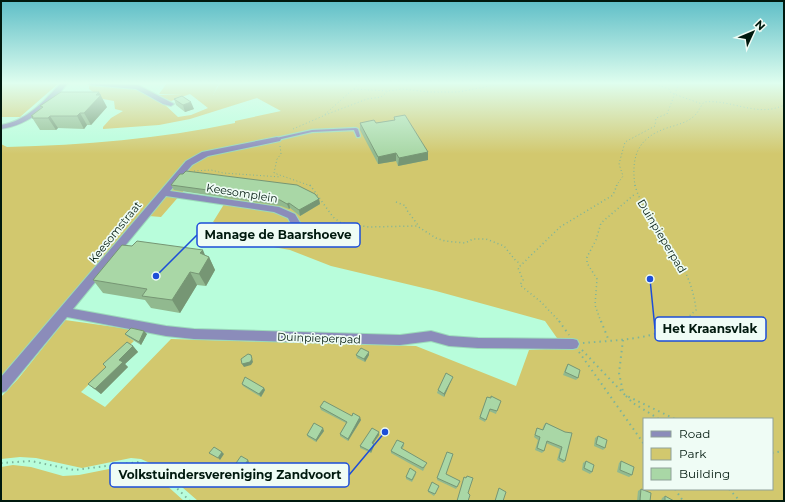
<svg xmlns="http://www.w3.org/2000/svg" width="785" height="502" font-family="Montserrat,sans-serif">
<rect width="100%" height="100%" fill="#b8fddb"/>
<g fill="#d2c86e" fill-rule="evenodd">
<polygon points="1,83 59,83 20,117 1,117"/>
<path d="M167 83H219L213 95 220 83H784V501H198L159 467 141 459 131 458 82 468 36 458 20 457 1 459V397L18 379 65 320 136 330 128 337 134 341 81 392 105 407 171 339 416 346 516 386 529 350 564 348 545 321 436 291 331 266 290 250 251 243 252 238 244 234 247 228 219 225 213 222 226 201 221 191 187 187 161 217 149 216 191 165 200 158 276 137 205 152 196 156 182 165 1 383V144L7 147C84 145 160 139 235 123V121L281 111 257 98 190 119 159 125 103 129V127L111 118 123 111 115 109 114 101 103 99 89 89V86L131 87 163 103 178 117 191 115 208 108 190 94 171 101 156 95H183L159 94ZM644 419H772V489H644Z"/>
<polygon points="13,465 31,467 63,476 79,475 119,467 137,467 154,474 184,501 1,501 1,467"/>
</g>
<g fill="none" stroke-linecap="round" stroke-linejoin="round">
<defs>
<polygon id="lane" points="356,128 358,129 360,136 359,137 357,137 354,130 312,132 277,140 275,139 276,138 312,130"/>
<g id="street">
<path d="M61 83H68C50 105 30 125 1 129V125C27 121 44 101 61 83Z"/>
<polygon points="87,83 138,85 174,104 171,106 163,104 136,89 90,85"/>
<polygon points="277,137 281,139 280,141 208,156 192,165 170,191 279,207 295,214 302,226 293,239 290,241 285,237 292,226 288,218 274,212 166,196 73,309 166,326 194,329 400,335 431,331 449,336 478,338 573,339 577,340 579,344 577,348 573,349 478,348 449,346 431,341 400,345 194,339 166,336 67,317 6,391 1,393 1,377 186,161 202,152"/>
</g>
</defs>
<use href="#lane" stroke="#9bd9ba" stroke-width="2.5"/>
<use href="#street" stroke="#9bd9ba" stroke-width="2"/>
<g stroke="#7db49a" stroke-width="1" stroke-dasharray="1 2.5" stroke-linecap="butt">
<polyline points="652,83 669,89 671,93 702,104"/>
<polyline points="354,89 388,91 403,89 429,92 458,92 506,83"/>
<polyline points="325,115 367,99 381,97 388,91"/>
<polyline points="293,129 323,116 360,83"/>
<polyline points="280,146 281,154 277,159 274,173 311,186"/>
<polyline points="194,171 211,170 223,173 281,177"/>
<polyline points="616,186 623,176 619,164 625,142 655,126 656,118 667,114 679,83"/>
<path d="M635 186C631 157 637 138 667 128 676 125 686 123 693 117 698 113 700 107 704 102 732 99 757 118 784 105"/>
</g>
<g stroke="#7db49a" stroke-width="1.5" stroke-dasharray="1 3" stroke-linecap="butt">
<polyline points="310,185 333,217 341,223 369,227 417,226 436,238 445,241 465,243 473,239 486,239 504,246 516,261 521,264"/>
<path d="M635 185C639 201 648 213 657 226 675 252 693 278 696 310L683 322"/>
<polyline points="396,202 406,206 406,209 418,225"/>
<polyline points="560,322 541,302 520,285 523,280 518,268 560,227 613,195 617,185"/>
<polyline points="601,322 595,305 597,279 587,263 587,257 596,240 601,223 636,193"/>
</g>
<g stroke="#7db49a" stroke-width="2" stroke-dasharray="1.5 4" stroke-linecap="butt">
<polyline points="559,321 569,335"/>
<polyline points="601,321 609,341"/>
<polyline points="623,340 619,373 623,392"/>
<path d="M583 343C617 340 655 340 685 321"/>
<polyline points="582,350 625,395 675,419"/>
<polyline points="579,352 644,444"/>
<polyline points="626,396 633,403 659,419"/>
<polyline points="772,453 784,451"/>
<polyline points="1,463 31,461 74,470 139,462 151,466 161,473 190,501"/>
<polyline points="675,489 683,501"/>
<polyline points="729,489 740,501"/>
</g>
<use href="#lane" fill="#8b8cba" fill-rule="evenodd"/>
<use href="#street" fill="#8b8cba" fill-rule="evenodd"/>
</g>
<g fill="#91b98f">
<polygon points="174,99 194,109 185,112 176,105"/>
<polygon points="40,106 107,107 91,125 87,125 84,129 58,128 56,130 40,130 31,116 41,108"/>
<polygon points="394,117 428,152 428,160 398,166 396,161 378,164 360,130 360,123 376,123 394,120"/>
<polygon points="171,185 319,199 320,204 300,216 290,208 289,209 281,206 174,190"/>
<polygon points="332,227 332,232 327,247 299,244 298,239"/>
<polygon points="205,255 209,257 215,270 206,286 197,285 180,313 151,308 145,300 103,293 93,280"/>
<polygon points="125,334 147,334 141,345 128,337"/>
<polygon points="133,346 138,352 125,364 128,367 101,394 88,384 106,367 103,364"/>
<polygon points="369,352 369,355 365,362 357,358 356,355"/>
<polygon points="568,364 578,378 576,380 563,375 566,367"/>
<polygon points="452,379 444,397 437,393 438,390"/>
<polygon points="242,384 264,388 265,390 261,397 243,386"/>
<polygon points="487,397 497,411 496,414 489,411 485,422 479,419"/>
<polygon points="320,407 361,420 348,441 340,436 340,434 346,423 321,410"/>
<polygon points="546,423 565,432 565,461 563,463 557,460 560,449 546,443 544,451 542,453 535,450 538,440 534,437 536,430 537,428 542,430 544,425"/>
<polygon points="324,431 316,442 308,437 307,435"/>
<polygon points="379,432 379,435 373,444 374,446 371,453 360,448 360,446"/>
<polygon points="598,436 605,448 603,450 594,446 595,438"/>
<polygon points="404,443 404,446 402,449 426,465 423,471 391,453 391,451"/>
<polygon points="447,452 446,474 460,481 456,489 437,480"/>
<polygon points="586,461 592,472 590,474 582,470 583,463"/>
<polygon points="621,461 632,475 629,477 617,472 619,463"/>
<polygon points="416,474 412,482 406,479 406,477"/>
<polygon points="439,486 434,496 428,492 428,491"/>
<polygon points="641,489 650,501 637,501 638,491"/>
<polygon points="665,496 674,501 661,501 662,498"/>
</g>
<g fill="#769674">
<polygon points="99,92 107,107 91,125 84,113"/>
<polygon points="191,102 194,109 185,112 183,105"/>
<polygon points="80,113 87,125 84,129 77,116"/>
<polygon points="50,116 58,128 56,130 48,118"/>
<polygon points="428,152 428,160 398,166 399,158"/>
<polygon points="396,153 396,161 378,164 378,157"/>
<polygon points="319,199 320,204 300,216 299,210"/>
<polygon points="289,203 290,208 289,209 287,204"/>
<polygon points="332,227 332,232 327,247 326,242"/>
<polygon points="203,250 207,260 209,257 215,270 206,286 199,274 200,253"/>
<polygon points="190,272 197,285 180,313 172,300"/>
<polygon points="144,331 147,334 141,345 139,342"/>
<polygon points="133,346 138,352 125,364 128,367 101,394 95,389 119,360"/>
<polygon points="369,352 369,355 365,362 364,359"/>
<polygon points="251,355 253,362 251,365 244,367 242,364"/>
<polygon points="453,377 452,379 444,397 444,394"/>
<polygon points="264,388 265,390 261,397 259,394"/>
<polygon points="360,417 361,420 348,441 348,439"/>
<polygon points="323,428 324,431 316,442 316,440"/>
<polygon points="379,432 379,435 372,445 372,443"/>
<polygon points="374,444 374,446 371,453 370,451"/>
<polygon points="222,452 224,454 220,460 218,458"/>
<polygon points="248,460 249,462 243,472 241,470"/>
</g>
<g fill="#a9d7a6" stroke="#769674">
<polygon points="61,92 99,92 96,95 101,95 84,113 80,113 77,116 50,116 48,118 32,118 33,116 31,116 43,107 40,106"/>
<polygon points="182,96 191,102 183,105 174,99"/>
<polygon points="405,115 428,152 399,158 396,153 378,157 360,123 374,120 376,123 395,120 394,117"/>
<polygon points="186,171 297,185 315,194 319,199 299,210 289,203 287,204 280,200 171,185 180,174 183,174"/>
<polygon points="137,241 203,250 200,253 209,257 199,274 190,272 172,300 142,296 147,289 93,280 122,245 132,246"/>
<polygon points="131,328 144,331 139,342 125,334"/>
<polygon points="127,342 133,346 119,360 123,362 95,389 88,384 106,367 103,364"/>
<polygon points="361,348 369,352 364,359 356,355"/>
<polygon points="248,354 251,355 252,359 250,362 242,364 241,359"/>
<polygon points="568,364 580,370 578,378 565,372"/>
<polygon points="446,373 453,377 444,394 438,390"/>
<polygon points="245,377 264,388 259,394 242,384"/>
<polygon points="491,396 501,401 497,411 490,409 486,420 480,417 487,397 491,398"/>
<polygon points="324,401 352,416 353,413 360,417 348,439 340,434 347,422 320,407"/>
<polygon points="314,423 323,428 316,440 307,435"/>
<polygon points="546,423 565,432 572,433 565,461 559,458 562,447 547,441 544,451 537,448 540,437 535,435 537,428 543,430"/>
<polygon points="372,428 379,432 372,443 374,444 370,451 360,446"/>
<polygon points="598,436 607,440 605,448 596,444"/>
<polygon points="397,440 404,443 401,448 427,463 423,468 391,451"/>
<polygon points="214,447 222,452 218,458 209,453"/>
<polygon points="447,452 453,454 446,474 460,481 457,487 437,478"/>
<polygon points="241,456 248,460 241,470 234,466"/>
<polygon points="586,461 594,465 592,472 584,468"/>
<polygon points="621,461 634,467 632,475 620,470"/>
<polygon points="410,468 416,472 412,480 406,477"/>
<polygon points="467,476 473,478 468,493 470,495 468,501 457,501 464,477 466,478"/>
<polygon points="432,482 439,486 435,494 428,491"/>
<polygon points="499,488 506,492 503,501 495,501"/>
<polygon points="641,489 651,493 650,501 642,501 640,500"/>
<polygon points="665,496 674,501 665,501"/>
</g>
<linearGradient id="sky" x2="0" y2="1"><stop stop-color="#5ebec7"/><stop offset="0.54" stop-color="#dffeef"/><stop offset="1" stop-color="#dffeef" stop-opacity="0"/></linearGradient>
<rect width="785" height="154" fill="url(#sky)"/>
<g text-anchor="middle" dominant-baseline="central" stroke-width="3.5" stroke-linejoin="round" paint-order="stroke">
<g font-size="11" fill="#00190e" stroke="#effcf5">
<text transform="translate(242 193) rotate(9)">Keesomplein</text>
<text transform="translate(115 232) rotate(-51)">Keesomstraat</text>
<text transform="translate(662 236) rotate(59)">Duinpieperpad</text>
<text transform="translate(319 338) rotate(2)">Duinpieperpad</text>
</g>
</g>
<path fill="none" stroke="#1d4ed8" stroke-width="1.5" d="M156 276L197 235M650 279L655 329M385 432L349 475"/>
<g fill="#1d4ed8" stroke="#effcf5" stroke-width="1.5">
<circle cx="156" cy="276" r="4"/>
<circle cx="650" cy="279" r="4"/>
<circle cx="385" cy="432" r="4"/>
</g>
<g fill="#effcf5" stroke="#1d4ed8" stroke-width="1.5">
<rect x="197" y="223" width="163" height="24" rx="4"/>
<rect x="655" y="317" width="111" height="24" rx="4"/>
<rect x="110" y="463" width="239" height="24" rx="4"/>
</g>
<g font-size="12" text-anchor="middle" font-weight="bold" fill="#00190e">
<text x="278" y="239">Manage de Baarshoeve</text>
<text x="710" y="333">Het Kraansvlak</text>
<text x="230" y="479">Volkstuindersvereniging Zandvoort</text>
</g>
<rect width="785" height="502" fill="none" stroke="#00190e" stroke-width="4"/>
<rect x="643" y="418" width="130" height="72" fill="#effcf5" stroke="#8fa199"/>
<rect x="651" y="431" width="20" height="6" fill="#8b8cba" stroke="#8fa199"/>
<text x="679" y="438" font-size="12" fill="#00190e">Road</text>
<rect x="651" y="448" width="20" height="12" fill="#d2c86e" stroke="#8fa199"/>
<text x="679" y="458" font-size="12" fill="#00190e">Park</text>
<rect x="651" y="468" width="20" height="12" fill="#a9d7a6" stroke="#8fa199"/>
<text x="679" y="478" font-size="12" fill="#00190e">Building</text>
<g transform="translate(753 32) rotate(46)" stroke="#effcf5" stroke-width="3" paint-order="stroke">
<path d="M0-3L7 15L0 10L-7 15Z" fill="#00190e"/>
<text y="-6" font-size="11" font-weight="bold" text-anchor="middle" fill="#00190e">N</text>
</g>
</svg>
